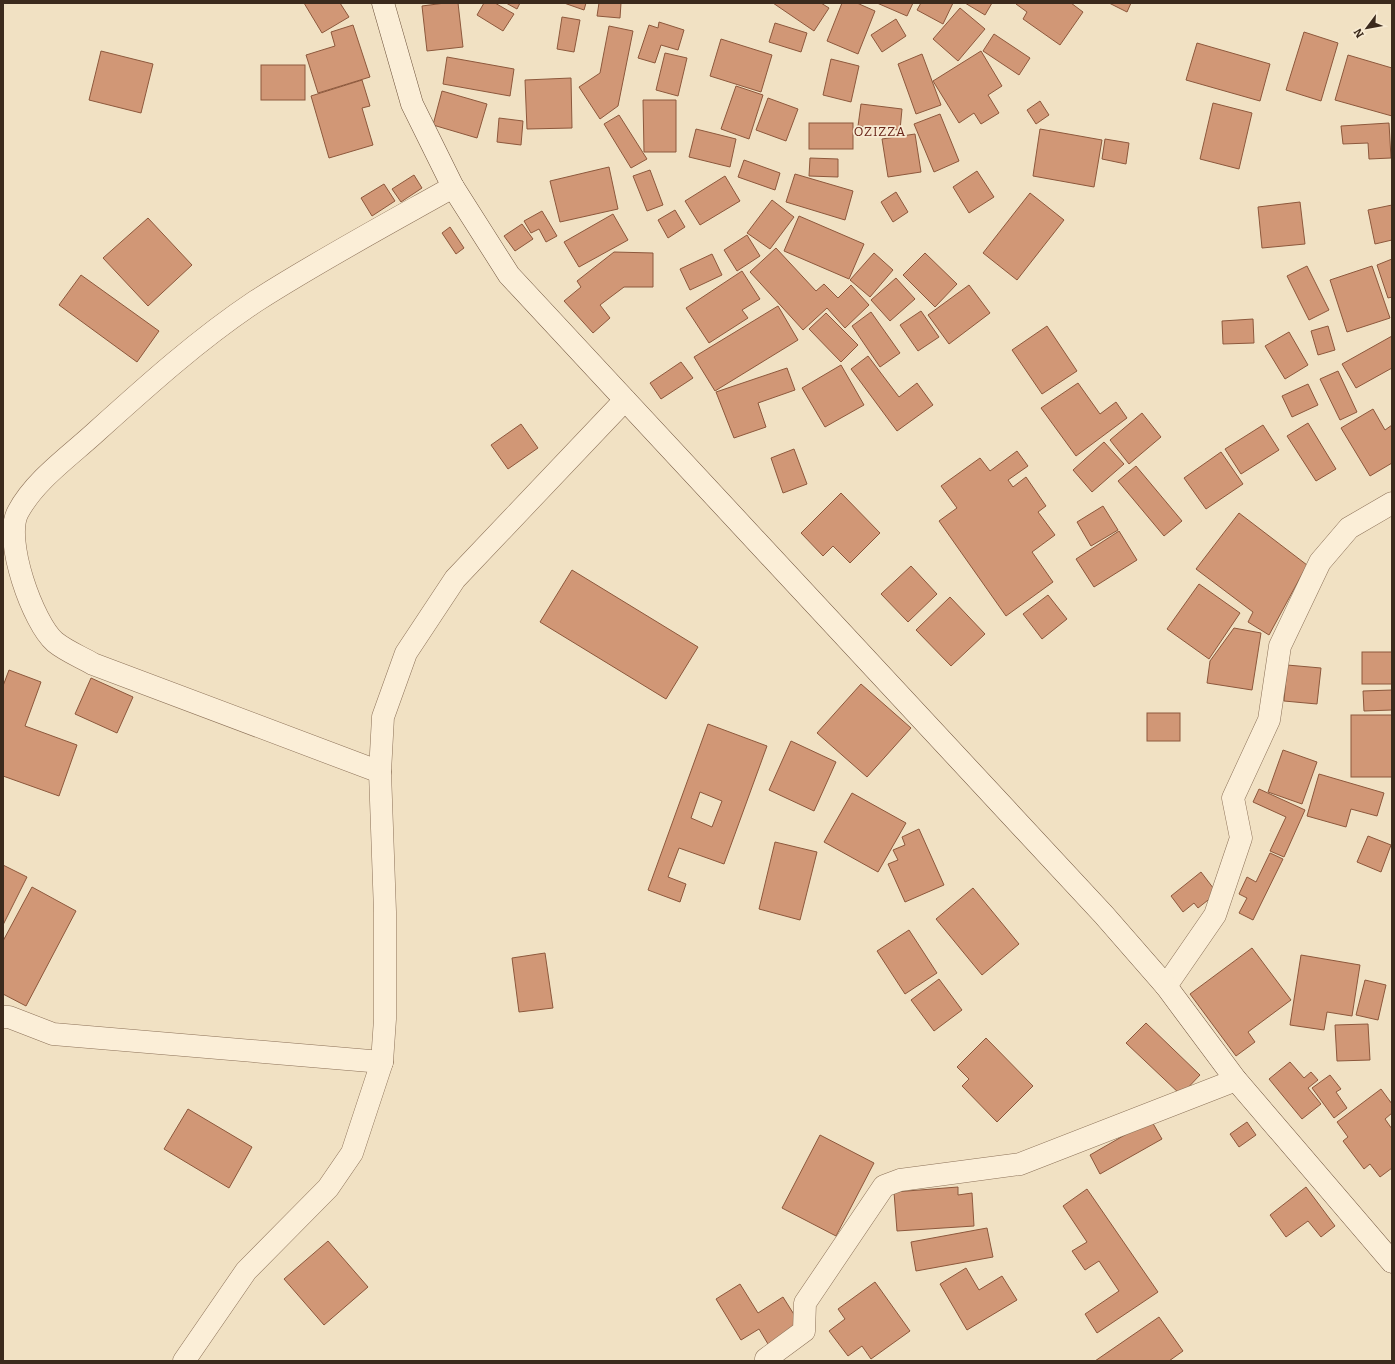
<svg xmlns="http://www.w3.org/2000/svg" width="1395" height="1364" font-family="Bitter,serif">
<rect width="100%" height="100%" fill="#f1e1c3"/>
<g fill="#d19776" stroke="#8d583c" fill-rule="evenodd">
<polygon points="304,3 340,3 349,17 322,33"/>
<polygon points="445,3 458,3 463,47 427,51 422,6"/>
<polygon points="484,3 495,3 514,14 503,31 477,15"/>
<polygon points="506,3 520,3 517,9"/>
<polygon points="564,3 586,3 584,10"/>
<polygon points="599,3 621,3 620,18 597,16"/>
<polygon points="773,3 821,3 829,8 814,31"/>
<polygon points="842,3 857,3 875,11 858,54 827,41"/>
<polygon points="877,3 913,3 907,16"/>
<polygon points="921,3 953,3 943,24 917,10"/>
<polygon points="965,3 992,3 985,15"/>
<polygon points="1017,3 1071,3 1083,12 1060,45 1023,19 1027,12 1016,4"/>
<polygon points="1109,3 1131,3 1127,12"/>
<polygon points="960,8 985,29 958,61 933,39"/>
<polygon points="562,17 580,20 574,52 557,49"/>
<polygon points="896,19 906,36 882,52 871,35"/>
<polygon points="659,22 684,30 678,50 661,45 655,63 638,58 649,25 658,28"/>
<polygon points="775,23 807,33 801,52 769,42"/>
<polygon points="353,25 370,77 318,93 306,55 335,46 331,32"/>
<polygon points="609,26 633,31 618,106 600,119 579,87 600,73"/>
<polygon points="1304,32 1338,43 1321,101 1286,90"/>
<polygon points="994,34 1030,58 1019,75 983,51"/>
<polygon points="721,39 772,55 761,92 710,76"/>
<polygon points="1197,43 1270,64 1260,101 1186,80"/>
<polygon points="101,51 153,64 141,113 89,100"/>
<polygon points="981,51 1002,86 988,95 999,113 981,124 974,113 959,123 933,81"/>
<polygon points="665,53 687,58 678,96 656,90"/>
<polygon points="922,54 941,105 916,114 898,64"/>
<polygon points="1348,55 1392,68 1392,116 1335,100"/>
<polygon points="447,57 514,69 510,96 443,84"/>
<polygon points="831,59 859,66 851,102 823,95"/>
<rect x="261" y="65" width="44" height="35"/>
<polygon points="571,78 572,128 527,129 525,80"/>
<polygon points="362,80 370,106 362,108 373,145 329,158 311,96"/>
<polygon points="736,86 763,95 749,139 721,129"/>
<polygon points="442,91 487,104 477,138 433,125"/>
<polygon points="768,98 798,109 786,141 756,130"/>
<polygon points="643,100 676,100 676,152 644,152"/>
<polygon points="1040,101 1049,115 1036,124 1027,110"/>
<polygon points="1213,103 1252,113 1239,169 1200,159"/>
<polygon points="861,104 902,109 900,130 858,126"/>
<polygon points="940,114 959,161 934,172 914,124"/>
<polygon points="619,115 647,159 631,168 604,124"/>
<polygon points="499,118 523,121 521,145 497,142"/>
<rect x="809" y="123" width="44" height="26"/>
<polygon points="1389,123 1391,158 1369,159 1368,143 1343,144 1341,126"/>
<polygon points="696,129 736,139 730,167 689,157"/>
<polygon points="1040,129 1102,140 1094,187 1033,176"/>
<polygon points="915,134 921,172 888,177 882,139"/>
<polygon points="1105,139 1129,143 1126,164 1102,159"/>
<polygon points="810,158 838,159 838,177 809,176"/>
<polygon points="744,160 780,173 775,190 738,177"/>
<polygon points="609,167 618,209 560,222 550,181"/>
<polygon points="650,170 663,205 647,211 633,176"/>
<polygon points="977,171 994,197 969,213 953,187"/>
<polygon points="795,174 853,191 845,220 786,202"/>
<polygon points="414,175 422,188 401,202 392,189"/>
<polygon points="725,176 740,201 700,225 685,201"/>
<polygon points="384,184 395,201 372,216 361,198"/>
<polygon points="896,192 908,212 893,222 881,202"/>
<polygon points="1030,193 1064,220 1017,280 983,253"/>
<polygon points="772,200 794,217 770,249 747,233"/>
<polygon points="1300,202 1305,244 1262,248 1258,207"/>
<polygon points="1392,205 1392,240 1375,244 1368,210"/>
<polygon points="675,210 685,227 668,238 658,220"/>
<polygon points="542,211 557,236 546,242 539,229 531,233 524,221"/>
<polygon points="613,214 628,240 579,267 564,242"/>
<polygon points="799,216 864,244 849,279 784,251"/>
<polygon points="148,218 192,265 148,306 103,258"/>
<polygon points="522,224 533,239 515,251 504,236"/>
<polygon points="450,227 464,248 456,254 442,233"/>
<polygon points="747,235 760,256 737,271 724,250"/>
<polygon points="776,248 816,291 824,284 838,298 851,285 869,305 845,328 827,308 803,330 750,272"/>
<polygon points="614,252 653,253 653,287 624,287 600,305 610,318 593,333 564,301 581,287 577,281"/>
<polygon points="874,253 893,270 870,297 850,280"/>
<polygon points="925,253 957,284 935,307 903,275"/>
<polygon points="712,254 722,275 690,290 680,269"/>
<polygon points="1392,259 1392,297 1388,298 1377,265"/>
<polygon points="1307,266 1329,310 1309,320 1287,276"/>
<polygon points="1372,266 1390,318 1347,332 1330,280"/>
<polygon points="742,271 760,299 742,310 748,318 709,343 686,308"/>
<polygon points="81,275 159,331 137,362 59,305"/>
<polygon points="896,278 915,299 890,321 871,300"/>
<polygon points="969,285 990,313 949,344 928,315"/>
<polygon points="778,306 798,340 715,391 694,357"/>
<polygon points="921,311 939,337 918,351 900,325"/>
<polygon points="871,312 900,353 880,367 852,326"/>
<polygon points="826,313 858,345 841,362 809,329"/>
<polygon points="1253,319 1254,343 1223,344 1222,321"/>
<polygon points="1047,326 1077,371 1042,394 1012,350"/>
<polygon points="1328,326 1335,350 1318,355 1311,331"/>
<polygon points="1289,332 1308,365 1285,379 1265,346"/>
<polygon points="1392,336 1392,368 1356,388 1342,364"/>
<polygon points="868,356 899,397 917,383 933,405 897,431 851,369"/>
<polygon points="681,362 693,378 661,399 650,383"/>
<polygon points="841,365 864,405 825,427 802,388"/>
<polygon points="787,368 795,390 758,403 766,427 734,438 716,392"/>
<polygon points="1338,371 1357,412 1340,420 1320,379"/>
<polygon points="1078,383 1100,414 1116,402 1127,418 1076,456 1041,408"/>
<polygon points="1308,384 1318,405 1292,417 1282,396"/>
<polygon points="1373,409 1385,430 1392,425 1392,463 1370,476 1341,428"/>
<polygon points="1142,413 1161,437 1129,464 1110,440"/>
<polygon points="1308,423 1336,469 1316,481 1287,436"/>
<polygon points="521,424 538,448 508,469 491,445"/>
<polygon points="1263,425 1279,450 1241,474 1225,449"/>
<polygon points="1104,442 1124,464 1092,492 1073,470"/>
<polygon points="794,449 807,484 783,493 771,458"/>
<polygon points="1017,451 1028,466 1008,480 1013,487 1026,477 1046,506 1038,512 1055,535 1032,552 1053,582 1006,616 939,521 957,508 941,486 980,458 990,471"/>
<polygon points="1221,452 1243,484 1206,509 1184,478"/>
<polygon points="1136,466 1182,521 1164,536 1118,481"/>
<polygon points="841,493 880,533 850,563 833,546 823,556 801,533"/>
<polygon points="1103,506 1118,530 1091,546 1077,522"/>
<polygon points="1239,513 1307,565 1269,635 1248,622 1253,612 1196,569"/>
<polygon points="1119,531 1137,560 1094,587 1076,559"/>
<polygon points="911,566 937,594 908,622 881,594"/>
<polygon points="572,570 698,647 666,699 540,622"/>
<polygon points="1199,584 1240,613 1209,659 1167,629"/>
<polygon points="1048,595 1067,619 1042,639 1023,614"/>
<polygon points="950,597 985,634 951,666 916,630"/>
<polygon points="1234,628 1261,633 1252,690 1207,683 1210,661"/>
<rect x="1362" y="652" width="30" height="32"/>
<polygon points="1287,665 1321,668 1317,704 1284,701"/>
<polygon points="9,670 41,682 25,726 77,745 59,796 3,776 3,686"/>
<polygon points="91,678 133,697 117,733 75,714"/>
<polygon points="861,684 911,728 867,777 817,733"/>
<polygon points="1392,690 1392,710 1364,711 1363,691"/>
<rect x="1147" y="713" width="33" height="28"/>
<rect x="1351" y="715" width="41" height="62"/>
<path d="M708 724 767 746 724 864 679 848 668 877 686 884 680 902 648 890ZM700 792 722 801 712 827 691 818Z"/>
<polygon points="791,741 836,762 814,811 769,790"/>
<polygon points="1283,750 1317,762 1302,804 1268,792"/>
<polygon points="1319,774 1384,793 1377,816 1351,809 1346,827 1307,816"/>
<polygon points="1259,789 1305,810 1284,857 1270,851 1286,817 1253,802"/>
<polygon points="852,793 906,823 878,872 824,842"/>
<polygon points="919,829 944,885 905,902 888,864 898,860 893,850 905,845 902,837"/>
<polygon points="1368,836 1391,845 1381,872 1357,862"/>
<polygon points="775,842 817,852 800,920 759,909"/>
<polygon points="1270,853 1283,859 1253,920 1239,913 1247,898 1239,894 1247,877 1256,882"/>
<polygon points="3,865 27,877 3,925"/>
<polygon points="1201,872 1217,893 1198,908 1194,903 1183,912 1171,896"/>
<polygon points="32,887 76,911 26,1006 3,994 3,941"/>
<polygon points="973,888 1019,944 982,975 936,919"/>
<polygon points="909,930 937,973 905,994 877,951"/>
<polygon points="1252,948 1291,1000 1248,1032 1255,1042 1236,1056 1190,994"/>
<polygon points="545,953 553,1008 519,1012 512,958"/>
<polygon points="1301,955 1360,965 1352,1016 1327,1012 1324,1030 1290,1025"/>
<polygon points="939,979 962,1010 934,1031 911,1000"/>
<polygon points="1365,980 1386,985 1378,1020 1356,1015"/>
<polygon points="1146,1023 1200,1075 1181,1095 1126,1043"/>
<polygon points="1368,1024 1370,1060 1337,1061 1335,1025"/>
<polygon points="986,1038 1033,1086 997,1122 962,1086 969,1079 957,1067"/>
<polygon points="1290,1062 1304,1078 1311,1072 1318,1080 1308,1088 1321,1104 1302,1119 1269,1079"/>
<polygon points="1330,1075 1341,1089 1336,1092 1347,1108 1334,1118 1312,1088"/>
<polygon points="1381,1089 1392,1104 1392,1113 1385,1119 1392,1129 1392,1168 1380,1177 1370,1164 1364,1169 1343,1141 1348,1137 1337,1122"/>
<polygon points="188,1109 252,1147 229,1188 164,1149"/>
<polygon points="1151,1120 1162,1139 1100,1174 1090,1155"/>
<polygon points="1247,1122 1256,1135 1239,1147 1230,1134"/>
<polygon points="820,1135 874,1163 836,1236 782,1208"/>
<polygon points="958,1187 958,1195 972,1193 974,1226 897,1231 894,1192"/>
<polygon points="1306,1187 1335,1226 1321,1237 1308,1221 1286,1237 1270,1215"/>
<polygon points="1087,1189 1158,1292 1097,1333 1085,1314 1119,1291 1099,1261 1085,1270 1072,1251 1087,1242 1063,1206"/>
<polygon points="987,1228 993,1257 916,1271 911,1242"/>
<polygon points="328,1241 368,1287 324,1325 284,1279"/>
<polygon points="966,1268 979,1290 1002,1276 1017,1300 967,1330 940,1284"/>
<polygon points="875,1282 910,1331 871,1359 862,1346 848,1356 829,1331 845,1319 838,1309"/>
<polygon points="740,1284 758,1313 783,1297 800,1324 768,1344 759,1329 741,1340 716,1299"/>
<polygon points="1159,1317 1183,1351 1169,1361 1095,1361"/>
</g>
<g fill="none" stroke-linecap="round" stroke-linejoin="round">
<defs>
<g id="street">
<path d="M380 772 93 664C81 657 66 651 55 642 33 623 3 539 18 512 35 480 70 456 97 431 148 385 199 339 256 301 320 260 387 224 453 187"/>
<polyline points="1166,986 1215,915 1241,838 1233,798 1269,720 1280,646 1320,562 1349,528 1392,503"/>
<polyline points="3,1017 9,1017 53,1034 382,1062"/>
<polyline points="766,1359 804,1331 805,1303 884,1186 900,1180 1020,1164 1236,1080"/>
<polyline points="184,1361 246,1271 328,1188 352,1153 382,1062 385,1019 385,912 380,772 383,717 406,653 455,579 625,400"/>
</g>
<polyline id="secondary" points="383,3 412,104 453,187 509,275 1104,915 1166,986 1236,1080 1392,1262"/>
</defs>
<use href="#street" stroke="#8c7158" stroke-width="23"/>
<use href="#secondary" stroke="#6e523b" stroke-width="23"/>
<use href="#street" stroke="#fbeed7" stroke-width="22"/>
<use href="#secondary" stroke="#fbeed7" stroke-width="22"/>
</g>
<g text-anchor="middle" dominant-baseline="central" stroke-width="3.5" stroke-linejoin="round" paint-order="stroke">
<g font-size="13" letter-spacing="1" fill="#6a271a" stroke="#f8ebd3">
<text x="880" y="131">OZIZZA</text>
</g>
</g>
<rect width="1395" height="1364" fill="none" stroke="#3b2a1d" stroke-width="8"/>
<g transform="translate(1367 28) rotate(238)" stroke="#f8ebd3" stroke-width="3" paint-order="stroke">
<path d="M0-3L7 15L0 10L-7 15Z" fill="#3b2a1d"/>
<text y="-6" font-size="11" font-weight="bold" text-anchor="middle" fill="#3b2a1d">N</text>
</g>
</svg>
